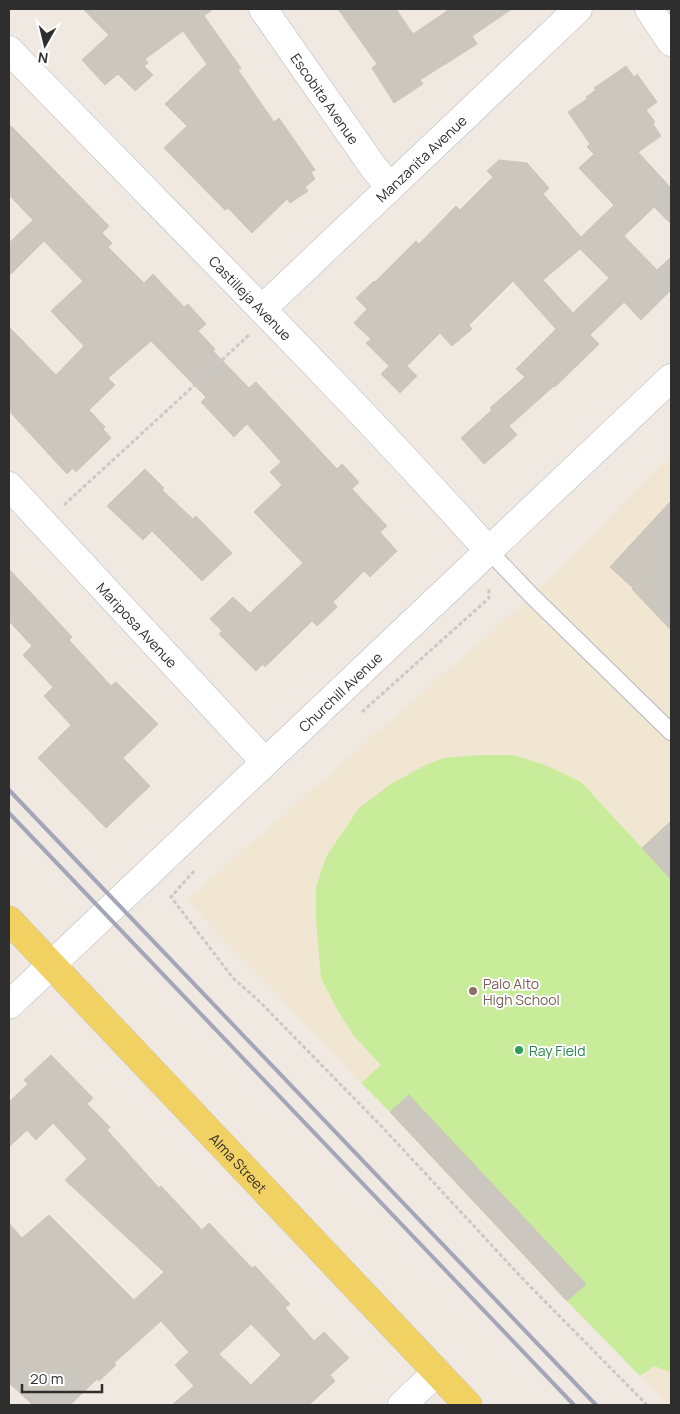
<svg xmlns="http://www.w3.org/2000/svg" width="680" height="1414" font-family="Manrope,sans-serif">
<rect width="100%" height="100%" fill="#efe9e1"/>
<polygon fill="#f0e6d1" points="671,455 671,1405 668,1405 567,1301 390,1112 361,1083 187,900 532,596"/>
<polygon fill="#c9ec9a" points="479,755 513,755 545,765 581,782 642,848 671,821 671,1372 654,1366 640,1376 567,1301 390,1112 361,1083 381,1065 353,1035 338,1011 321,978 316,920 316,887 326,857 359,808 391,784 422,767 443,758"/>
<g fill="#cbc7bf" stroke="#cbc5ba" fill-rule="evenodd">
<polygon points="83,9 213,9 204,16 241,68 238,70 274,122 279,118 315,170 311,172 315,179 305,187 308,191 290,203 287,199 252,233 228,208 225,210 164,148 187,126 165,104 207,64 183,31 145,59 148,63 144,66 153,75 135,91 118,74 105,85 82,60 109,35"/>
<polygon points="338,9 396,9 413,34 450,9 512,9 472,36 477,44 420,80 423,84 394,103 372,68 377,64"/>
<path d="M626 66 634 77 637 74 657 102 646 110 655 122 653 124 661 136 638 152 671 188V224L654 207 624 236 657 270 671 257V290L641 320 624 302 590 335 599 344 555 387 554 386 509 426 517 435 484 464 461 438 492 410 490 408 525 377 516 369 556 329 513 281 469 325 472 329 452 346 440 333 407 366 417 376 400 393 381 374 389 366 366 343 371 339 354 323 367 309 356 298 374 281 375 282 416 241 419 244 456 206 460 210 493 177 487 171 499 160 527 163 549 188 543 194 581 237 614 205 579 168 594 154 587 147 590 144 568 112 587 99 586 97 596 90 594 88ZM580 249 609 278 573 313 543 280Z"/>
<polygon points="9,124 109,226 102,233 112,243 108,247 144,283 153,274 184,307 188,304 206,324 198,331 215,349 213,351 249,388 256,382 337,469 342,464 359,482 352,489 387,526 380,532 397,551 370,577 364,571 333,602 337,607 317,626 312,621 265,667 263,664 256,671 219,634 222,631 210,619 233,597 250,613 303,563 254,512 282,485 270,472 281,462 247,424 234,437 201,402 206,397 151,341 108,378 115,385 89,410 105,427 103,429 111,438 76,472 73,468 67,474 9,411 9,327 56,375 84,346 51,311 83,281 44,241 9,276 9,243 33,220 9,195"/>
<polygon points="145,469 164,488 162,490 193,519 196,516 232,553 202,581 152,531 143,540 107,506"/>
<polygon points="671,501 671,630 632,589 633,588 610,567"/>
<polygon points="9,569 72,637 69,640 111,686 116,682 158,724 123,758 150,786 106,828 38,758 71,725 44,696 53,687 23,655 32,646 9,621"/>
<polygon points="671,821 671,879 642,848"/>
<path d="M51 1055 93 1098 87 1104 110 1127 107 1130 159 1188 161 1186 202 1230 209 1223 252 1268 255 1266 290 1304 285 1308 314 1341 324 1332 349 1358 330 1375 335 1381 309 1405H172L194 1386 175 1365 189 1352 161 1321 114 1363 116 1365 99 1381 97 1379 70 1405H33L9 1383V1223L22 1238 49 1215 134 1300 164 1272 65 1180 87 1159 53 1123 36 1140 27 1130 9 1147V1102L28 1084 24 1080ZM251 1324 281 1355 251 1385 219 1354Z"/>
<polygon points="409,1095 586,1284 567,1301 390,1112"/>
</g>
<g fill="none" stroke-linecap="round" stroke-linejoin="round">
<defs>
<polyline id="lane" points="488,550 532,596 671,732"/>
<g id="street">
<path id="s1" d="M263 9 374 168 390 187"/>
<polyline points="649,9 671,42"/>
<path id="s2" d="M9 50C169 216 334 378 488 550"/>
<path id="s3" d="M262 309 578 9"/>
<path id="s4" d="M9 486 265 762"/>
<path id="s5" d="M9 1005 671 378"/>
<polyline points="402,1405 437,1372"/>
</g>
<g id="primary">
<path id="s6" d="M9 920 468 1405"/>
</g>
</defs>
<use href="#lane" stroke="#b4b7c1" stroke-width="18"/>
<use href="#street" stroke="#b4b7c1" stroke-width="29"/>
<use href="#primary" stroke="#c9c9c9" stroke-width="29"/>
<g stroke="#c9c9c9" stroke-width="3" stroke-dasharray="4 2.5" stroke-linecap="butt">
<polyline points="64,505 249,335"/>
<polyline points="362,712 489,598 489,588"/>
<polyline points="194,871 171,897 233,978 259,1001 386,1131 522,1278 647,1405"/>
</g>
<use href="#lane" stroke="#fff" stroke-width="16"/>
<use href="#street" stroke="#fff" stroke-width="28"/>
<use href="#primary" stroke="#f2d163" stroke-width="28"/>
<g stroke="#a3a6b8" stroke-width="4">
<polyline points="9,790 596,1405"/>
<polyline points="9,813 574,1405"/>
</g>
</g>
<circle fill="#8d6e63" stroke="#fff" stroke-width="2" cx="473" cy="991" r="5"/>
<circle fill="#2e9e5b" stroke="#fff" stroke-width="2" cx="519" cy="1050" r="5"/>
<g text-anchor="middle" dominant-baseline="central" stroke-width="4" stroke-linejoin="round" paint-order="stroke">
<g font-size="14" fill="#2e2e2e" stroke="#fff">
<text stroke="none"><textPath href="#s1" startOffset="109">Escobita Avenue</textPath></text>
<text stroke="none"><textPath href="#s3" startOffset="219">Manzanita Avenue</textPath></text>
<text stroke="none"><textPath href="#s2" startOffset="346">Castilleja Avenue</textPath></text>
<text stroke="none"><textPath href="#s4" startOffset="189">Mariposa Avenue</textPath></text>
<text stroke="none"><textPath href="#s5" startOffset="456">Churchill Avenue</textPath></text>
<text stroke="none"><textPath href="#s6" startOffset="334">Alma Street</textPath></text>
</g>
<g font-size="14" fill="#785e54" stroke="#fff" text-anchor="start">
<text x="483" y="983">Palo Alto<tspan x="483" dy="16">High School</tspan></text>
</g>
<g font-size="14" fill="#27864d" stroke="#fff" text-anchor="start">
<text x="529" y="1050">Ray Field</text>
</g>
</g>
<rect width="680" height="1414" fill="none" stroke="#2e2e2e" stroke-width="20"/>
<g transform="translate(45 45) rotate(188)" stroke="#ffffff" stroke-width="4" paint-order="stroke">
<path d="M0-4L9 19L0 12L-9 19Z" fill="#2e2e2e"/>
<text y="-8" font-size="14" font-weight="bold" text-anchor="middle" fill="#2e2e2e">N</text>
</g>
<path d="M22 1384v8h80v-8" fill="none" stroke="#2e2e2e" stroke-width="2.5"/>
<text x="30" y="1384" font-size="15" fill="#2e2e2e" stroke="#ffffff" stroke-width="4" paint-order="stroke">20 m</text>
</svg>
